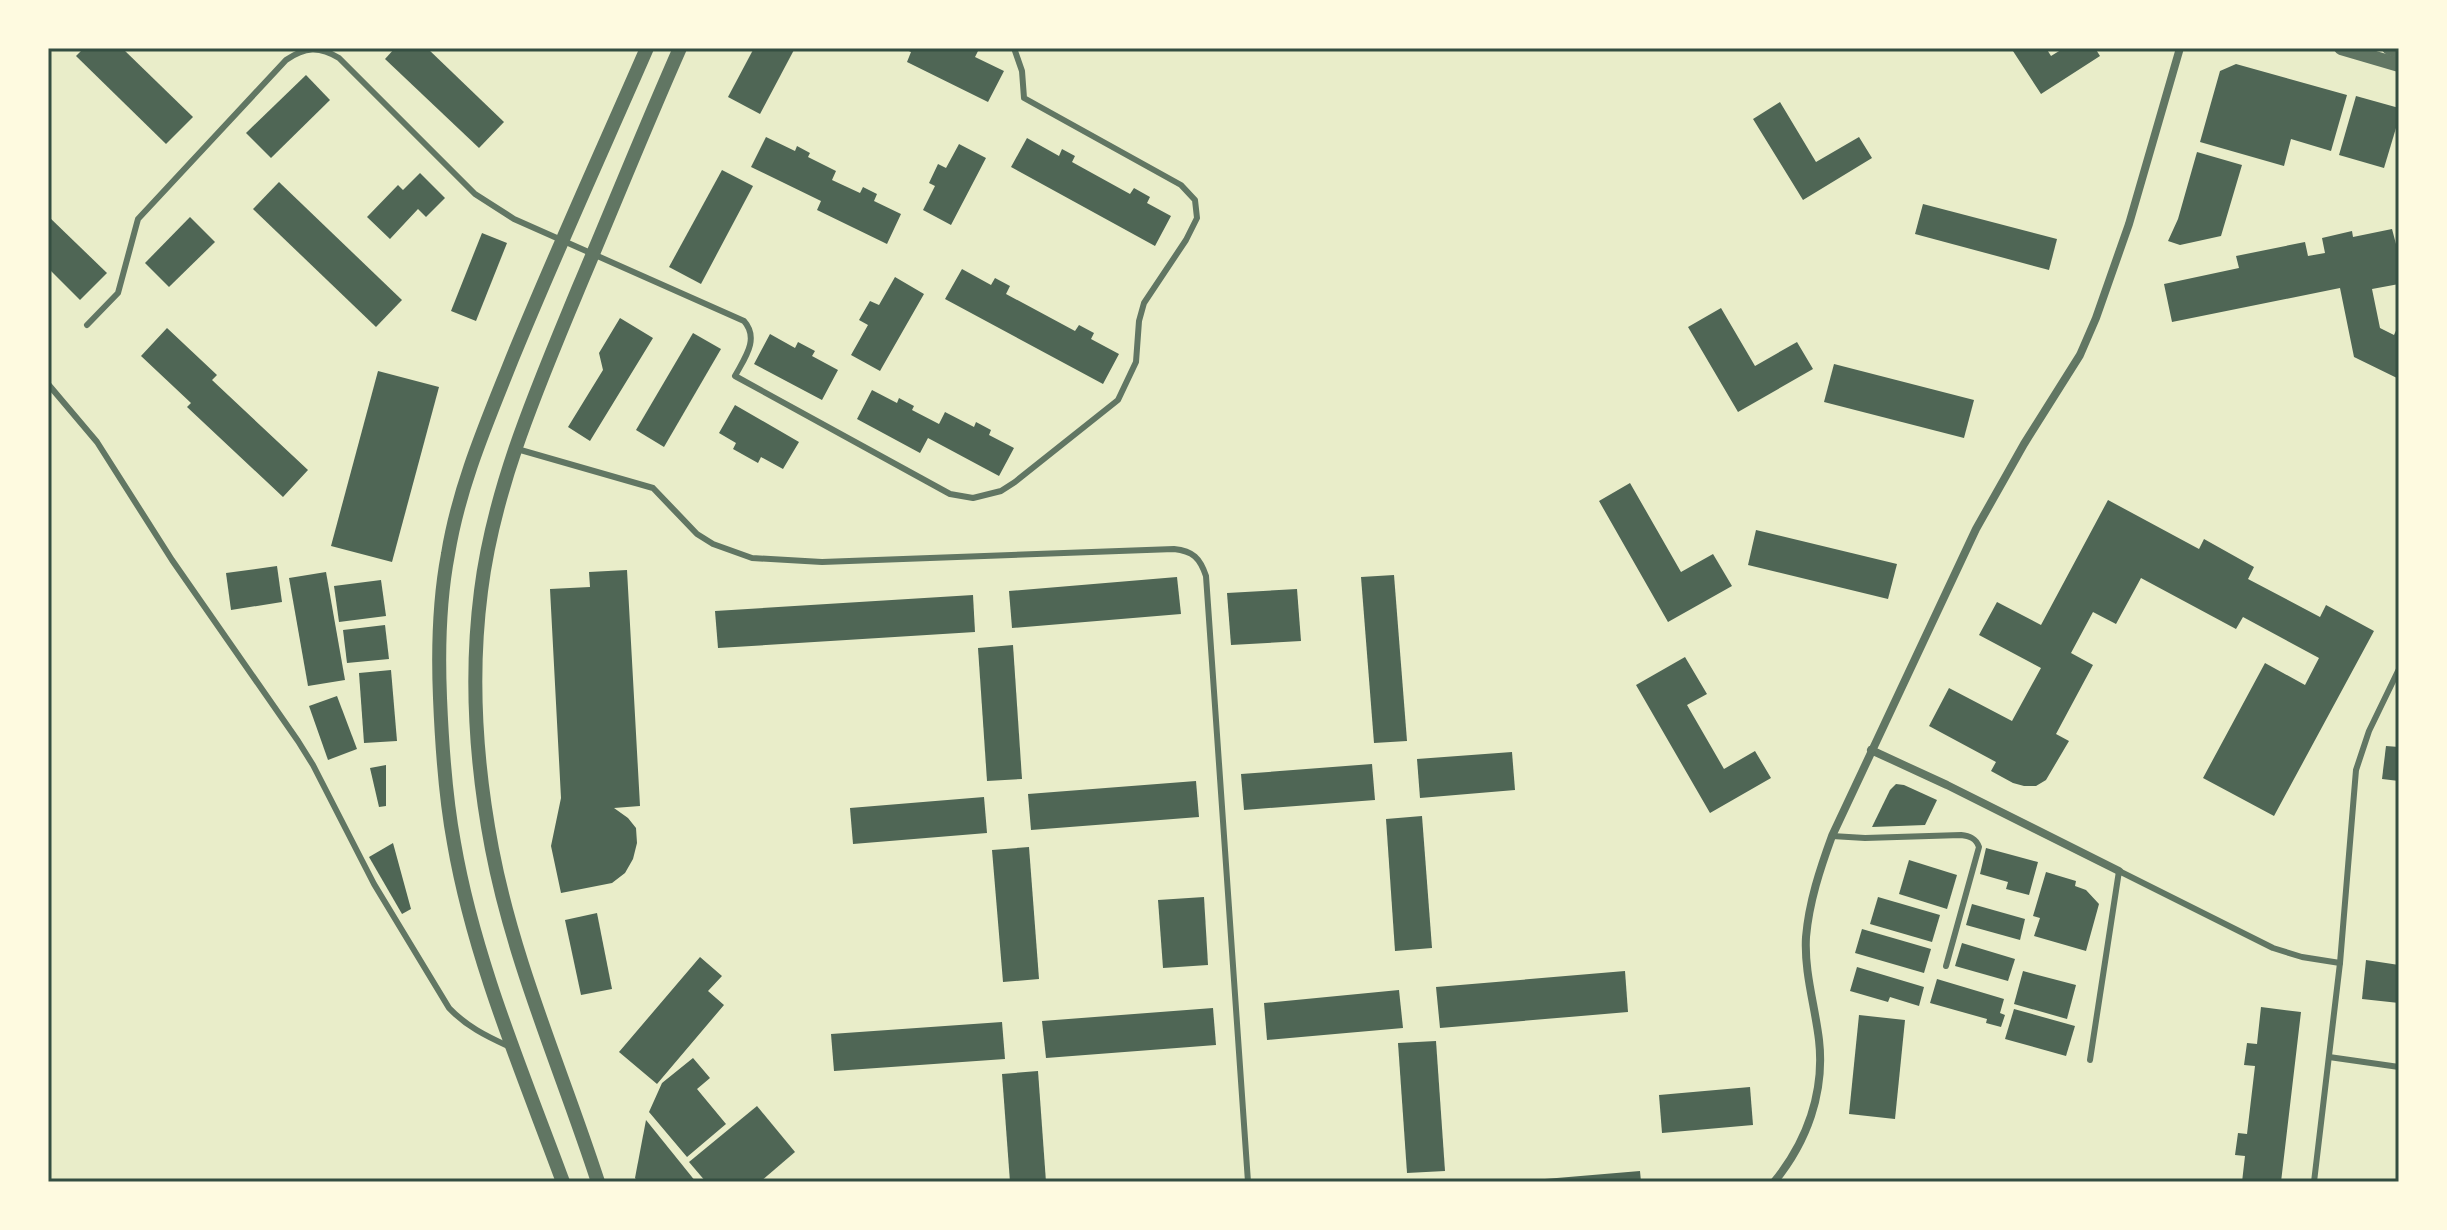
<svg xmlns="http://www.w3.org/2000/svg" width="2447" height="1230" font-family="Ubuntu,sans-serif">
<rect width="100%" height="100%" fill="#e9edc9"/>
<g fill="#4f6655">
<polygon points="84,48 122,48 193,117 166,144 76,56"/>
<polygon points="395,48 427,48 504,122 479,148 385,59"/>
<polygon points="754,48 795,48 760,114 728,97"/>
<polygon points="902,48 972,48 978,51 975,57 1004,71 988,102 907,62 911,52"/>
<polygon points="2011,48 2046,48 2051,56 2064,48 2095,48 2100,56 2041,94"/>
<polygon points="2236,64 2347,95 2331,151 2291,139 2284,166 2200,142 2220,71"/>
<polygon points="306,75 330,100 271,158 246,133"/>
<polygon points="2356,96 2399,108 2399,118 2384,168 2339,155"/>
<polygon points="1780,102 1816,162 1859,137 1872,158 1803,200 1753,119"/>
<polygon points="766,137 795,151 797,146 810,153 808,157 836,171 832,180 860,193 863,187 877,194 874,201 901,214 887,244 817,210 821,201 751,167"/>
<polygon points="1027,138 1059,156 1062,149 1075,156 1072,162 1130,194 1134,188 1150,197 1147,203 1171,216 1155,246 1011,167"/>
<polygon points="959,144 986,158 951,225 923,210 935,186 929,183 938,164 946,168"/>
<polygon points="2197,152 2242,165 2221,236 2180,245 2168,241 2178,219"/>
<polygon points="722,170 753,186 701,284 669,267"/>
<polygon points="420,173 445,198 426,217 418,209 390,239 367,217 398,185 403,190"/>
<polygon points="279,182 402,300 376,327 253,209"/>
<polygon points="1923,204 2057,239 2049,270 1915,234"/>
<polygon points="48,216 107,273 80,300 48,268"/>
<polygon points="190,217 215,242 169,287 145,263"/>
<polygon points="2392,229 2396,244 2399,244 2399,284 2372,289 2380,328 2394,335 2399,324 2399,379 2354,357 2340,288 2172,322 2164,284 2239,268 2236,256 2305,242 2308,256 2325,253 2322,238 2352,231 2353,237"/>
<polygon points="482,233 507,243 476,321 451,311"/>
<polygon points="962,269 991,285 995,278 1010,286 1006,294 1075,331 1079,325 1094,333 1091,339 1119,354 1103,384 945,299"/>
<polygon points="895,277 924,294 880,371 851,355 868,325 859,320 870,301 879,305"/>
<polygon points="1721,308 1755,366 1797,342 1813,369 1738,412 1688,327"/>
<polygon points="620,318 653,338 590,441 568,427 603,370 599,353"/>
<polygon points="167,328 217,375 212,380 308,470 283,497 187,407 191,403 141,356"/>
<polygon points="693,333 721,349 664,447 636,430"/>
<polygon points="770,334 795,348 798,342 815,351 812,356 838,370 822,400 754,364"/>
<polygon points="1834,364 1974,400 1964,438 1824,402"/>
<polygon points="378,371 439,387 392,562 331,546"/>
<polygon points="872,390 897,403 899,398 914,406 912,410 939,424 945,412 974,427 976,422 991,430 989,435 1014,448 999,476 928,438 920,453 857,419"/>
<polygon points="735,405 799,442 783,469 761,457 758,463 733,449 736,443 719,433"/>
<polygon points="1630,483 1681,572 1713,554 1732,586 1668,622 1599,501"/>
<polygon points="2108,500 2199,549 2204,539 2254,567 2248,579 2320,617 2326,605 2374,631 2274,816 2203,778 2265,663 2305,685 2319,658 2243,617 2236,629 2141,578 2116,624 2093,612 2071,653 2093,665 2056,734 2069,741 2046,780 2036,786 2024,786 2013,783 1991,771 1996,762 1929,726 1949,688 2012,721 2041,668 1979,635 1997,602 2041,625"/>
<polygon points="1756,530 1897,564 1888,599 1748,565"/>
<polygon points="277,566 282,602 231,610 226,573"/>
<polygon points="627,570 640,806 614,808 628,818 636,828 637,843 633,859 625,873 612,883 561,893 551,846 561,798 550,589 590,587 589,572"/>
<polygon points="326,572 345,680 308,686 289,578"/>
<polygon points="1394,575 1407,741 1374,743 1361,577"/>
<polygon points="1177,577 1181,614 1012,628 1009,591"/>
<polygon points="381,580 386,616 339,622 334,586"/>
<polygon points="1297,589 1301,641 1231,645 1227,593"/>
<polygon points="973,595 975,632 718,648 715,611"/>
<polygon points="385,625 389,659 347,663 343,630"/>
<polygon points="1013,645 1022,779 987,781 978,648"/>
<polygon points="1685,657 1707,694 1687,705 1724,769 1755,751 1771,778 1710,813 1636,685"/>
<polygon points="391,670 397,741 364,743 359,673"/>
<polygon points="337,696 357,749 328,760 309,706"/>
<polygon points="2386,746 2399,747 2399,781 2382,779"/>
<polygon points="1512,752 1515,790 1420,798 1417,759"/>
<polygon points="1372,764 1375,800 1244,810 1241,774"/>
<polygon points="386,765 386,806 379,807 370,768"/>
<polygon points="1196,781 1199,817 1031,830 1028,794"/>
<polygon points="1896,784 1904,785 1937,800 1925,825 1872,827 1890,790"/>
<polygon points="984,797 987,833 853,844 850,808"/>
<polygon points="1422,816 1432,948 1395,951 1386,819"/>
<polygon points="393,843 411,909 402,914 369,857"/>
<polygon points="1029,847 1039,979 1003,982 992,850"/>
<polygon points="1986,848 2038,862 2029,895 2006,889 2008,882 1980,874"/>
<polygon points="1909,860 1957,875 1947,909 1899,894"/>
<polygon points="2046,872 2076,881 2075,886 2086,890 2099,904 2086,951 2034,936 2040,918 2033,916"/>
<polygon points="1204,897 1208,965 1163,968 1158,900"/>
<polygon points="1878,897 1940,915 1932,942 1870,924"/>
<polygon points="1972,904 2025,919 2020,940 1966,925"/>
<polygon points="597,913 612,989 581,995 565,920"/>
<polygon points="1862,929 1931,949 1924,973 1855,953"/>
<polygon points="1962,943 2015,959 2008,981 1955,966"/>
<polygon points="700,957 722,976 708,991 724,1005 657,1084 619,1052"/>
<polygon points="2366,960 2399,965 2399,1003 2362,999"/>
<polygon points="1857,967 1924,987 1919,1006 1890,997 1888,1002 1850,991"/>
<polygon points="1625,971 1628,1012 1440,1028 1436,987"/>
<polygon points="2023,971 2076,985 2067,1019 2014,1004"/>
<polygon points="1937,979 2004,999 2000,1013 2005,1015 2001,1027 1986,1023 1987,1019 1930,1003"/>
<polygon points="1399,990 1403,1028 1267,1040 1264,1003"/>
<polygon points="2261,1007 2301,1012 2281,1182 2242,1182 2245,1156 2235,1155 2238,1133 2247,1134 2255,1066 2244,1065 2247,1043 2257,1044"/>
<polygon points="1213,1008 1216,1045 1046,1058 1042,1021"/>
<polygon points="2014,1009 2075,1026 2066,1056 2005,1039"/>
<polygon points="1859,1015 1905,1020 1895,1119 1849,1114"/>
<polygon points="1002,1022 1005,1059 834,1071 831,1034"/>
<polygon points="1436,1041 1445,1171 1407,1173 1398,1043"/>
<polygon points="693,1058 710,1078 697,1089 726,1124 687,1157 649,1112 662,1083"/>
<polygon points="1038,1071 1046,1182 1010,1182 1002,1074"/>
<polygon points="1750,1087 1753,1125 1662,1133 1659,1095"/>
<polygon points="757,1106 795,1152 760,1182 706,1182 689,1162"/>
<polygon points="646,1120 696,1182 638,1182 635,1178"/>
<polygon points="1640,1171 1641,1182 1533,1182 1533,1180"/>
</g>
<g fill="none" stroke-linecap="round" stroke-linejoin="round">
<g stroke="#617663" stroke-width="6">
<path d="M87 325 118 293 138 219 286 60C305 47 319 46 339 58L475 194 514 219 744 321C760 339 744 359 735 376L950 494 973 498 1001 491 1015 482 1118 400 1136 362 1139 321 1144 303 1186 240 1197 218 1195 200 1181 185 1024 98 1022 71 1014 48"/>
<path d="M48 384 97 442 172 560 298 741 313 765 374 884 449 1008C466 1026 486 1036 508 1046"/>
<path d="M517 449 653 488 697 534 713 544 752 558 822 562 1174 549C1193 551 1200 558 1206 576L1248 1182"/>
<path d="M1832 836 1865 838 1961 835C1969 836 1976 838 1979 847L1946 966"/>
<polyline points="2329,1057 2399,1067"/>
<polyline points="2090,1060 2119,871 2273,948 2302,957 2340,963"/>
<polyline points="2314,1182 2340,963 2356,770 2369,731 2399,669"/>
</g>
<g stroke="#617663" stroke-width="8">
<polyline points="1871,750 1947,785 2119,871"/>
<path d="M1774 1182C1807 1142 1825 1092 1819 1040 1815 1006 1804 972 1806 937 1809 902 1820 869 1832 836L1976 529 2024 444 2080 355 2096 318 2129 224 2180 48"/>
</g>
<g stroke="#617663" stroke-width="14">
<polyline points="2341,48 2399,65"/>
<polyline points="2389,48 2399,51"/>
<path d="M563 1182C522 1071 474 959 454 843 445 795 442 747 440 698 438 650 439 601 448 554 459 486 487 422 512 359 555 254 602 151 647 48"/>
<path d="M598 1182C562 1071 514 964 492 849 476 765 470 676 481 591 494 486 539 384 579 287 613 207 645 127 680 48"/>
</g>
</g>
<rect width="2447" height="1230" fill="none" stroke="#fefae0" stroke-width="100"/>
<rect x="50" y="50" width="2347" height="1130" fill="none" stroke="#344e41" stroke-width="3"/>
</svg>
